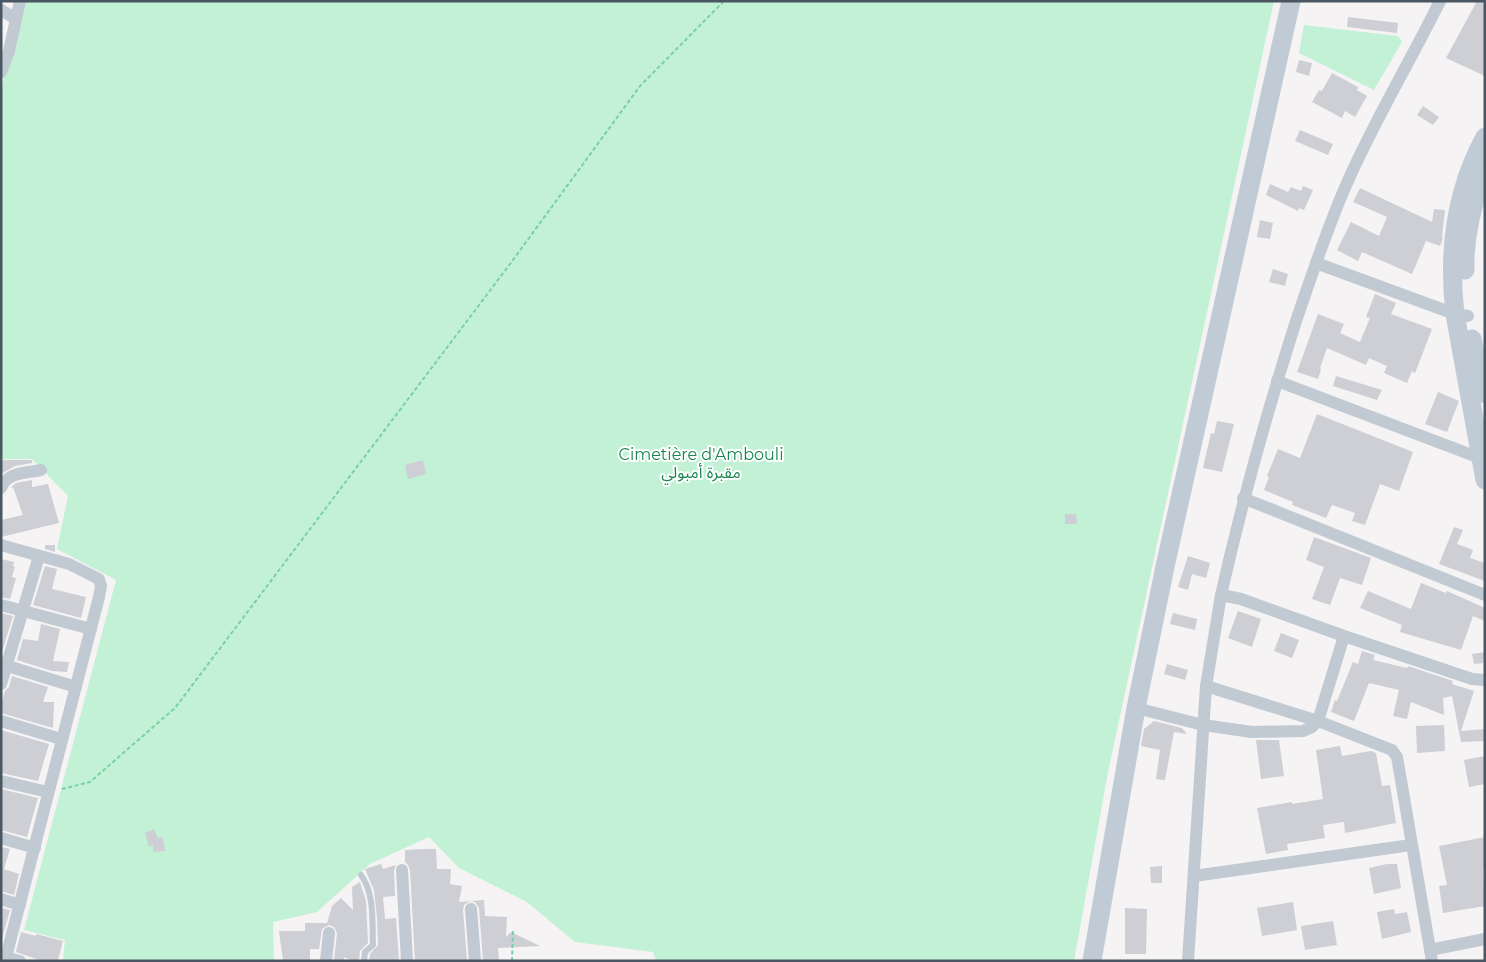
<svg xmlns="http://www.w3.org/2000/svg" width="1486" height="962" font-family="Montserrat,'Noto Sans Arabic',sans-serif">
<rect width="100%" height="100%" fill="#f5f3f3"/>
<g fill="#c3f1d5">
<polygon points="22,1 1274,1 1108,772 1074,961 656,961 653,952 575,942 527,902 459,868 429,837 370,864 317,912 273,922 274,961 63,961 65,940 24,930 116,580 57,549 68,496 32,459 2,459 1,91"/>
<polygon points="1304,25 1398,36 1402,42 1374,90 1299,53"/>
</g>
<g fill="#cdcfd5">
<polygon points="1477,1 1485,1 1485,76 1446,58"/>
<polygon points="1348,17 1398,23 1397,33 1347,27"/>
<polygon points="1299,60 1312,63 1309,76 1296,72"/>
<polygon points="1332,73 1358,87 1357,90 1367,96 1355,117 1345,111 1342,118 1312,102 1319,90 1322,91"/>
<polygon points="1423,106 1439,117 1433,125 1417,115"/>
<polygon points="1300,130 1333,144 1328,155 1295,141"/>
<polygon points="1270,184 1288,192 1291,187 1301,191 1303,186 1313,190 1304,210 1299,208 1298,211 1266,195"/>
<polygon points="1360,188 1432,222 1434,209 1445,210 1442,237 1443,238 1440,246 1426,241 1412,274 1362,252 1358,261 1337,250 1351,222 1379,236 1387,217 1353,202"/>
<polygon points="1260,220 1273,223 1270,239 1257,237"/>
<polygon points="1273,269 1288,274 1285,286 1269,282"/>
<polygon points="1375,294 1396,303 1391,314 1432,329 1415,373 1412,371 1407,383 1384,373 1387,366 1369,358 1366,365 1327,348 1320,368 1321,369 1318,379 1297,372 1318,314 1344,324 1340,333 1360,342 1370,318 1366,317"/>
<polygon points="1336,376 1382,390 1377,400 1333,386"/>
<polygon points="1438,392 1459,401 1447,432 1425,424"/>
<polygon points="1317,414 1413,452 1399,491 1380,484 1365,525 1352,521 1355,513 1332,505 1326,518 1292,505 1293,502 1264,490 1269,477 1267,476 1278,449 1300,458"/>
<polygon points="1217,421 1234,424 1222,472 1203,468 1211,433 1214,434"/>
<polygon points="1,460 32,460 32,463 15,466 1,474"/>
<polygon points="423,460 426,474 408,479 405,465"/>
<polygon points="32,480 32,487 48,484 59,523 1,537 1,520 23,515 13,487 10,488 16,483"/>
<polygon points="1065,514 1076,514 1077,524 1065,524"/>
<polygon points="1454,527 1463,530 1457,544 1473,550 1470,558 1485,563 1485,581 1439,564"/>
<polygon points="1314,537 1371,558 1362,585 1340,578 1330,605 1312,599 1324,567 1306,560"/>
<polygon points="45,545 55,545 55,552 45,549"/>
<polygon points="1188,556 1210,563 1206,578 1192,574 1188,590 1178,587"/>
<polygon points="1,559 14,562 13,566 15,567 12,577 16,578 10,599 1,597"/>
<polygon points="45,566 57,569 52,589 86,597 81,618 33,605"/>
<polygon points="1421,583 1446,593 1447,591 1485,608 1485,621 1473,616 1461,650 1400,632 1402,625 1360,608 1368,591 1411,609"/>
<polygon points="1238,611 1261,619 1252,647 1228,638"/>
<polygon points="1,613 13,616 1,655"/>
<polygon points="1173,613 1197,619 1195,630 1170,624"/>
<polygon points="41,624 60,629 53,661 69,662 67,672 52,671 17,660 23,639 38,641"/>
<polygon points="1281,633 1299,640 1292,658 1274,651"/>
<polygon points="1362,651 1375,655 1373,660 1407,668 1408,666 1453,681 1452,684 1474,691 1461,731 1485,729 1485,741 1461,742 1452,696 1443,698 1444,715 1411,702 1407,719 1393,716 1399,690 1369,683 1354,721 1331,712 1335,700 1337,701 1353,662 1358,664"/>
<polygon points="1485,652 1483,663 1474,664 1472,654"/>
<polygon points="1167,664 1188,670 1185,680 1164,674"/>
<polygon points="12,676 48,687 43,702 54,702 53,728 1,713 1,704 5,691 9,687"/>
<polygon points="1154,721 1182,728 1187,734 1174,732 1165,780 1156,779 1160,750 1141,746 1144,729"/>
<polygon points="1444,725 1445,751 1417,753 1416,726"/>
<polygon points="1,730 49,744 38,781 1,773"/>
<polygon points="1256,740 1279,740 1284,776 1261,779"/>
<polygon points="1340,746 1342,756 1371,751 1376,753 1382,786 1390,785 1396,823 1345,833 1344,822 1323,825 1325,838 1287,844 1288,850 1266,854 1257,808 1292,802 1292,804 1323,799 1316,750"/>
<polygon points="1485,756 1485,784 1469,787 1464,760"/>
<polygon points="1,789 38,798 27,837 1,830"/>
<polygon points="154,829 158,838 163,837 165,851 153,852 153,845 149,847 145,833"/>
<polygon points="1485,837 1485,870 1483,870 1485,906 1443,913 1439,886 1447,885 1439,846"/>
<polygon points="1,847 10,849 4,869 19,874 14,895 1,891"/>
<polygon points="421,849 436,849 437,869 451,869 450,884 462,886 459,902 484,900 485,916 507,917 506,937 511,932 540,946 498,948 499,961 483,961 479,908 475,902 470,901 464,905 463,910 467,961 415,961 410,870 408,865 405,862 405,850"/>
<polygon points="381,864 383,869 396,865 394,870 395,896 383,897 385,919 396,918 399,961 369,961 370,954 378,945 377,918 374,890 365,869"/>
<polygon points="1387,864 1397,864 1401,888 1374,894 1369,868"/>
<polygon points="1162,866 1162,883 1151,883 1150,867"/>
<polygon points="360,882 366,901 368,943 360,951 359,961 353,961 344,957 344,961 334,961 337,933 334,927 329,925 322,929 319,949 310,949 310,961 283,961 279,931 305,931 305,923 327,923 332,906 341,898 353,910 352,887"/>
<polygon points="1293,902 1297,930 1262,936 1257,908"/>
<polygon points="1,908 10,910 1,943"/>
<polygon points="1125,908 1147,909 1146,954 1125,954"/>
<polygon points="1394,909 1395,914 1407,912 1411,932 1382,939 1377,912"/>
<polygon points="1333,921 1337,945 1305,950 1301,926"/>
<polygon points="21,932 36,936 36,934 44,936 63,941 58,960 42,961 16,952"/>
</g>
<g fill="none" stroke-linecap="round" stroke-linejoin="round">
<g stroke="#7ad0a6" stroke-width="2" stroke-dasharray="4 2.5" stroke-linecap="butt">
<polyline points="62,789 90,782 175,708 510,264 640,86 724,1"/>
<polyline points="512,961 513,929"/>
</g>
<path stroke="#c1cad2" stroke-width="6" d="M361 875C375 894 372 923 373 945L365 952 364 961"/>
<g stroke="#c1cad2" stroke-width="12">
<polyline points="1,10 16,19"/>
<polyline points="1,72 9,51 20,1"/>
<polyline points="1316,263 1455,314 1468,316"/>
<polyline points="1277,381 1485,460"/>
<path d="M1 488C7 472 26 473 41 470"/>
<polyline points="1243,498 1485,595"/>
<polyline points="1,545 69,564 99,579 101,586 99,597 5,961"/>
<path d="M1221 595C1242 502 1267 412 1296 321 1312 275 1327 228 1347 183 1374 121 1410 62 1440 1"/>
<polyline points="1,605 91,629"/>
<polyline points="1,664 76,687"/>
<polyline points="1,684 39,556"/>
<polyline points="1206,686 1318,721 1392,750 1397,757 1432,961"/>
<polyline points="1136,708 1203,725 1252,732 1303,731 1312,727 1318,721 1344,636 1472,679 1485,680"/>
<polyline points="1,721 61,739"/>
<polyline points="1,781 48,792"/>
<polyline points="1,838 35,848"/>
<polyline points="402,870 407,961"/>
<polyline points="1194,876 1411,845"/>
<polyline points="1,899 20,905"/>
<polyline points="471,909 475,961"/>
<polyline points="1430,950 1485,939"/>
<polyline points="1,956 20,961"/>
<polyline points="326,961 329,933"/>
<polyline points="1188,961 1206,686 1221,595 1241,599 1344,636"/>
</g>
<g stroke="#c1cbd6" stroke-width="19">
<path d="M1485 137C1455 192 1448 253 1455 314L1485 480"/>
<path d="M1465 270C1464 234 1473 203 1485 170"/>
<polyline points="1472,339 1485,394"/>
<polyline points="1092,961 1136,708 1166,562 1291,1"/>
</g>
</g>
<g text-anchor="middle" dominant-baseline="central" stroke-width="4" stroke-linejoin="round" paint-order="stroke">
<g font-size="16" fill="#17864f" stroke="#fff">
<text x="701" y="454">Cimetière d'Ambouli<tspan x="701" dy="18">مقبرة أمبولي</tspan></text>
</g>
</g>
<rect width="1486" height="962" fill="none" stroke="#4a5661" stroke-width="5"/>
</svg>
